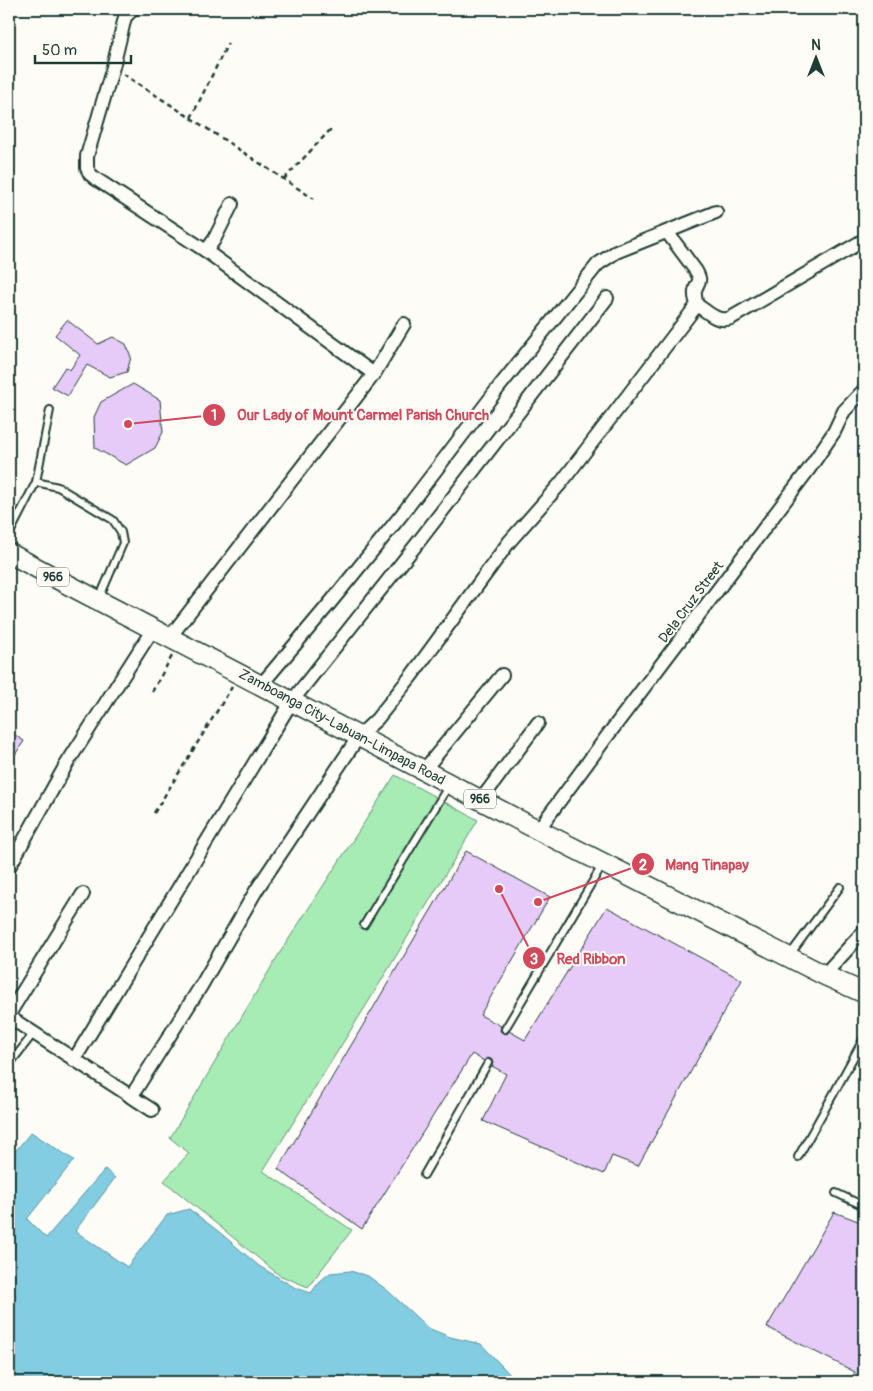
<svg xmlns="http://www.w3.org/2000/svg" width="873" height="1391" font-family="Pangolin,sans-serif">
<rect width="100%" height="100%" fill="#fdfcf7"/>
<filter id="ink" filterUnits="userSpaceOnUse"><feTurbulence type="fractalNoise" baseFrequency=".02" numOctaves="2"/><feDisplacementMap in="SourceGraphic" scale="10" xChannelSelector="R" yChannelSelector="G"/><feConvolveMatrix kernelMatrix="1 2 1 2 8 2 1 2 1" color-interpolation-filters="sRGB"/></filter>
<g filter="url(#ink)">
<polygon fill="#a7ebb5" stroke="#639474" points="395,775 478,820 372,996 263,1171 352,1230 308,1287 279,1275 164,1181 189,1153 170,1138 279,954"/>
<polygon fill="#82cde2" stroke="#5a939c" points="31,1132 74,1160 27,1219 46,1238 105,1169 115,1178 75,1231 127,1267 167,1215 189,1209 218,1231 259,1266 294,1287 311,1293 319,1282 330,1273 350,1271 368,1276 387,1290 428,1328 450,1337 481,1344 517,1382 9,1382 9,1159"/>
<g fill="#e6caf8" stroke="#1f3d34">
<polygon points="67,320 98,344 113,337 126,344 131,357 127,372 110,377 87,365 68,396 52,387 65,367 70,370 80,355 55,335"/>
<polygon points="133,384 160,400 163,432 155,448 126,465 95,448 94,417 101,402"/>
<polygon points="9,731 24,741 9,764"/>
<polygon points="466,851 550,897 480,1015 501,1026 500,1031 503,1033 507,1034 509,1031 525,1040 607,907 742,980 638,1166 612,1156 604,1174 483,1121 506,1074 492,1066 493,1062 491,1059 487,1058 484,1061 472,1054 362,1229 278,1169"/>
<polygon points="834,1212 858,1221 864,1215 864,1382 849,1382 855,1372 767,1327"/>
</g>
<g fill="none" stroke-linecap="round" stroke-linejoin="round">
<defs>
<g id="service">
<polyline points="36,482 50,410"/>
<polyline points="9,541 10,533 36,482 58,487 113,520 121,532 123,543 99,599"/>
<polyline points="364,925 449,785"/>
<polyline points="789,956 840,887"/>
<polyline points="505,1029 603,864"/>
<polyline points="9,1065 33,1034"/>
<polyline points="798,1157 834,1093 864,1038"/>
<polyline points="424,1175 488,1063"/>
<polyline points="836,1193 864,1206"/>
</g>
<g id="minor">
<polyline points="133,9 125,17 113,67 87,156 87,168 90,174 96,179 206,251 374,374"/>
<polyline points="206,251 214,240 232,204"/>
<path d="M697 305C708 312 717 323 731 318L864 240"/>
<polyline points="170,637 374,374 404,324"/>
<polyline points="261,685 330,603 403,513 499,387 598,264 616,252 716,212"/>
<polyline points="424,770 502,675"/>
<polyline points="481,800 538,723"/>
<polyline points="538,830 608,735 809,469 834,432 844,411 864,390"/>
<polyline points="9,867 66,765 153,629"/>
<polyline points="824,975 864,931"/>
<polyline points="9,1014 83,894"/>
<polyline points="9,1017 152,1110"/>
<polyline points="74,1060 292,701 416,545 607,298"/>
<path d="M131 1097 201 986 257 889 359 736 377 719 412 675 509 542 561 483 697 305C696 300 694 296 695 291 697 280 703 284 696 271L667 232"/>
</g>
<polyline id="primary" points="9,553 61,581 538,830 824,975 864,993"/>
</defs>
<use href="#service" stroke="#1f3d34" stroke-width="10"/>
<use href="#minor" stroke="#1f3d34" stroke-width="16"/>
<use href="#primary" stroke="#1f3d34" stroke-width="22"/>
<g stroke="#1f3d34" stroke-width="2.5" stroke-dasharray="5 4" stroke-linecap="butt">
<polyline points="123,74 191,118 314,199"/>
<polyline points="191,118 228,43"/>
<polyline points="284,179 332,128"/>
<polyline points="152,692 172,656"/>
<polyline points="154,813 232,687"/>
</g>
<use href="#service" stroke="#fdfcf7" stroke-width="6"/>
<use href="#minor" stroke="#fdfcf7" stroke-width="12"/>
<use href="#primary" stroke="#fdfcf7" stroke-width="19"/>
</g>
</g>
<g text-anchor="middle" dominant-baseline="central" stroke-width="4" stroke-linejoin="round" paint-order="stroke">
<g fill="#fdfcf7" stroke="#62766e" stroke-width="1">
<rect x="37" y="567.5" width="32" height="19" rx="4"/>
<rect x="464" y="789.5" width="32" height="19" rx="4"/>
</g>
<g font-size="12" font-weight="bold" fill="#1f3d34">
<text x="53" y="577">966</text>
<text x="480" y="799">966</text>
</g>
<g font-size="14" fill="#1f3d34" stroke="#fdfcf7">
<text transform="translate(691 602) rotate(-53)">Dela Cruz Street</text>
<text transform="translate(342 727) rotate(28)">Zamboanga City-Labuan-Limpapa Road</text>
</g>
</g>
<path fill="none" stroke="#d1495b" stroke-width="2" d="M128 424L214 415M538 902L643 864M499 889L534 958"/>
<g fill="#d1495b" stroke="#fdfcf7" stroke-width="2">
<circle cx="128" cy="424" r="5"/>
<circle cx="538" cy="902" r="5"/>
<circle cx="499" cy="889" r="5"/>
<circle cx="214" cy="415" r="12"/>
<circle cx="643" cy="864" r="12"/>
<circle cx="534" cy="958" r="12"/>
</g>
<g font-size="15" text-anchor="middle" font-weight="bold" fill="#fff">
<text x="214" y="420">1</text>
<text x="643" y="870">2</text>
<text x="534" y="964">3</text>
</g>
<g font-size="15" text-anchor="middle" font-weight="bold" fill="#d1495b" stroke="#fdfcf7" stroke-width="4" stroke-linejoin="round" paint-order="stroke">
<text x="363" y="420">Our Lady of Mount Carmel Parish Church</text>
<text x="707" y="870">Mang Tinapay</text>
<text x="591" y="964">Red Ribbon</text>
</g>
<rect width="873" height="1391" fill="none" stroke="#fdfcf7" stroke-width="30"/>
<rect x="15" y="15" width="843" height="1361" fill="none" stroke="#1f3d34" stroke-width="2" filter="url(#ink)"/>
<g transform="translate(816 58)" stroke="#fdfcf7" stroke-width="4" paint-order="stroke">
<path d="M0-4L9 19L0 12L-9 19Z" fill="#1f3d34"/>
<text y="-8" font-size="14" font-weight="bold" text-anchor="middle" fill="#1f3d34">N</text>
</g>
<path d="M35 55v8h96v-8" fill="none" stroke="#1f3d34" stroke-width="2.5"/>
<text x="42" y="55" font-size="15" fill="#1f3d34" stroke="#fdfcf7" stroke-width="4" paint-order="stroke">50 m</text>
</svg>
